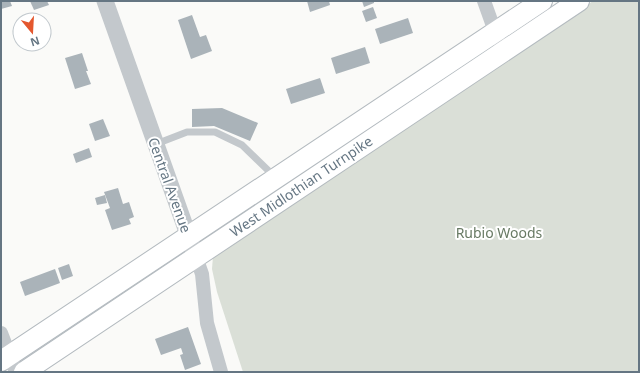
<svg xmlns="http://www.w3.org/2000/svg" width="640" height="373" font-family="'Noto Sans',sans-serif">
<rect width="100%" height="100%" fill="#fafaf8"/>
<polygon fill="#dadfd7" points="593,1 639,1 639,372 243,372 217,292 212,269 213,256 221,248"/>
<g fill="#aab3b9">
<polygon points="1,1 10,1 12,6 1,9"/>
<polygon points="30,1 47,1 49,5 34,10"/>
<polygon points="307,1 329,1 330,5 310,12"/>
<polygon points="362,1 374,1 374,3 364,7"/>
<polygon points="373,7 377,18 366,22 362,11"/>
<polygon points="192,15 200,37 206,35 212,51 191,59 178,20"/>
<polygon points="408,18 413,33 380,44 375,29"/>
<polygon points="365,47 370,63 336,74 331,58"/>
<polygon points="82,53 88,71 86,71 91,84 75,89 65,58"/>
<polygon points="320,78 325,93 291,104 286,89"/>
<polygon points="222,108 258,123 250,141 214,126 192,127 192,109"/>
<polygon points="103,119 110,136 95,141 89,124"/>
<polygon points="89,148 92,157 76,163 73,154"/>
<polygon points="118,188 123,204 129,202 134,217 129,219 131,224 112,230 105,210 110,208 104,192"/>
<polygon points="105,195 107,203 97,205 95,198"/>
<polygon points="69,264 73,276 62,280 58,268"/>
<polygon points="55,269 60,283 25,296 20,282"/>
<polygon points="188,327 201,364 185,370 180,355 183,354 181,348 161,355 155,339"/>
</g>
<g fill="none" stroke-linecap="round" stroke-linejoin="round">
<defs>
<g id="secondary">
<polyline points="1,361 542,1"/>
<polyline points="24,372 579,1"/>
</g>
</defs>
<use href="#secondary" stroke="#b3babf" stroke-width="22"/>
<polyline stroke="#c3c8cc" stroke-width="7" points="156,144 187,132 215,132 242,145 275,177"/>
<g stroke="#c3c8cc" stroke-width="14">
<polyline points="484,1 498,40"/>
<polyline points="196,257 202,274 207,323 221,372"/>
<polyline points="1,333 16,372"/>
</g>
<polyline stroke="#c3c8cc" stroke-width="17" points="105,1 196,257"/>
<use href="#secondary" stroke="#fff" stroke-width="20"/>
</g>
<g text-anchor="middle" dominant-baseline="central" stroke-width="4" stroke-linejoin="round" paint-order="stroke">
<g font-size="14" fill="#657683" stroke="#fff">
<text transform="translate(170 185) rotate(70)">Central Avenue</text>
<text transform="translate(301 186) rotate(-34)">West Midlothian Turnpike</text>
</g>
<g font-size="14" fill="#687a64" stroke="#fff">
<text x="499" y="232">Rubio Woods</text>
</g>
</g>
<rect width="640" height="373" fill="none" stroke="#657683" stroke-width="4"/>
<g transform="translate(32 32) rotate(162)"><circle r="19" fill="#ffffff" stroke="#c1c8cd"/>
<path d="M0-3L7 15L0 10L-7 15Z" fill="#e4572e"/>
<text y="-6" font-size="11" font-weight="bold" text-anchor="middle" fill="#657683">N</text>
</g>
</svg>
